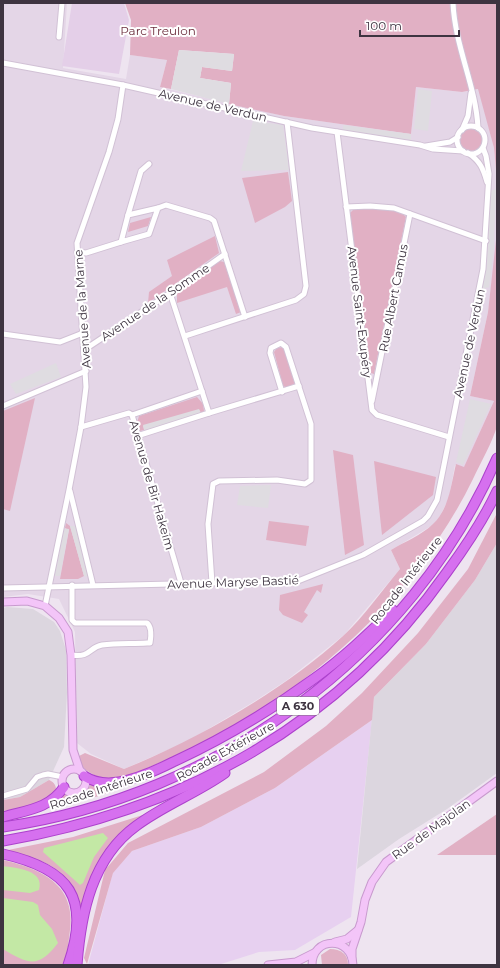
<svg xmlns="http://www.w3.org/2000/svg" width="500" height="968" font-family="Montserrat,sans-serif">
<rect width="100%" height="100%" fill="#eee4f0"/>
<polygon fill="#e4d6e7" points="3,3 67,3 63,68 126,79 130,55 167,60 160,87 284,116 411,134 416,87 462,92 479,89 494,148 497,180 496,249 488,312 470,396 494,401 464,468 455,465 449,498 439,518 433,525 391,550 400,569 344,635 287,680 255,701 188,741 124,769 91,754 77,743 75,632 59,599 28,594 3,597"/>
<polygon fill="#e7d0f0" points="372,720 351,917 295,950 259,952 218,965 88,965 113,872 132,851 201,827 275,788"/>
<g fill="#dcd6df">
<polygon points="497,543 497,773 447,809 399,839 357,869 374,697 426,644 475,580"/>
<polygon points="7,607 33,609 54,622 60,631 66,650 67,693 64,747 49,780 20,797 3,800 3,608"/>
</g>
<polygon fill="#e4cfe8" points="72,3 124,3 129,20 119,74 62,66"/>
<g fill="#e1b0c4">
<polygon points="125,3 497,3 497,180 494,148 478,89 462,92 416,87 411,134 284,116 229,104 231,83 200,78 202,67 232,71 234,54 179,50 171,89 160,87 167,60 130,55 131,20"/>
<circle cx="471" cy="140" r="11"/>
<polygon points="288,172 292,201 285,207 255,223 242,178"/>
<path d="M354 209C367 209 399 207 406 217L374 374 371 373 350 213Z"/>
<polygon points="151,217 148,226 128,232 130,223"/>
<path d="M497 231C497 278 497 324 497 371 497 386 500 413 497 426 493 441 480 464 473 479 411 606 294 704 166 760 137 772 103 793 78 762L79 756 85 753 124 769C199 739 284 690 343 636 364 617 382 590 400 569L391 550C404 542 422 535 433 524 449 509 451 485 456 464L464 467 494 401 470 396 488 312Z"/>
<polygon points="215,236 219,253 148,303 149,292 172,276 167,260"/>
<polygon points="220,261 224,262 226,264 241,312 236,314 227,287 177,303 177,291"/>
<polygon points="282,347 286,349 295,383 287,388 283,386 274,352 277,348"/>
<polygon points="197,397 203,404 204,411 201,413 199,410 143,426 144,430 140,431 137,423 139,416"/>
<polygon points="35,398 10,511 3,509 3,411"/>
<polygon points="333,450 353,455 364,545 345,555"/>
<polygon points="374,461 436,477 433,495 382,535"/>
<polygon points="497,513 497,543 475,580 426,644 374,697 372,720 275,788 201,827 132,851 113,873 87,964 84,958 105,870 128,843 264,772 326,726 362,693 418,633 468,569"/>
<polygon points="269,521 309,526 306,546 266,540"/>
<polygon points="66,523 70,526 84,576 78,579 60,579 69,530 65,528"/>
<polygon points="323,584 321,593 317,590 304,612 308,615 302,623 283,615 279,610 280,595"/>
<path d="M49 780C52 781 56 784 56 789 54 805 16 809 3 811V800L20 797Z"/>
<path d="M91 784 103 787 130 785 99 796 57 807 55 802 63 794C76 798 84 797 91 784Z"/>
<path d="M146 814C101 846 95 862 81 914 72 868 45 859 3 851L73 837Z"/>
<polygon points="497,814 497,855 437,855"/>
<path d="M3 860C46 870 79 887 69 938 68 947 67 958 63 965H3Z"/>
<path d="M330 949C341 949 348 954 348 965H322L321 955Z"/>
</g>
<g fill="#dfdce1">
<polygon points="179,50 234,54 232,71 202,67 200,78 231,83 229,104 171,89"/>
<polygon points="418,89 432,91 428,131 414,129"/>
<polygon points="253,121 283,125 289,170 241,171"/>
<polygon points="343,125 411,134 411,140 343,131"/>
<polygon points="496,189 494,248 489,287 480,290 487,192"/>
<polygon points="56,363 61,377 16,394 10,384"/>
<polygon points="470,399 491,404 463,465 456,462"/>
<polygon points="199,409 202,415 145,433 143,425"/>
<polygon points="271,485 268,508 237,505 240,486"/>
<polygon points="70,526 78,526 91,577 84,576"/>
<polygon points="61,528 69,529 60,576 51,576"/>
</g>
<g fill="#c3e8a5">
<polygon points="103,833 108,838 94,857 83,883 80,885 43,852 44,848"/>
<path d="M3 866C17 868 45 870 39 890L30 893 3 890Z"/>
<path d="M3 898 33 902 38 905 40 915 52 929 58 943C39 968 29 965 3 949Z"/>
</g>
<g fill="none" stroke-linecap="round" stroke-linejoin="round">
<defs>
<g id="street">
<path d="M453 3C455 47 476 86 478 128"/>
<polyline points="59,37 62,3"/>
<polyline points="3,63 123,85 312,128 420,145 433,149 463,151"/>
<circle cx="471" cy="140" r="14"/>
<polyline points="462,130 468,116 471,93"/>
<polyline points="337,132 372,410 377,415 449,437"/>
<polyline points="426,146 450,142 458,137"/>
<path d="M468 153C480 161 483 168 487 182"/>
<polyline points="346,207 370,206 394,208 486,241"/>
<polyline points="158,208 166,205 210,218 214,221 245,317"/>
<polygon points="158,208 149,234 121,242 128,215"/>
<polyline points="128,215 141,171 149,164"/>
<polyline points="77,252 86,253 121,242"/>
<polyline points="170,293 209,413 299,386"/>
<polyline points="3,334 60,342 83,333"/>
<polyline points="185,336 296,300 304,294 306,286 287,122"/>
<polyline points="84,350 170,293 225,254"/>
<polyline points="372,401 410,214"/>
<polyline points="3,406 86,371"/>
<polyline points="132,415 202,391"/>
<polyline points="81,427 129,413 132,415 181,583"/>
<polyline points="137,436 209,413"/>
<polyline points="70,491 93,585"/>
<polyline points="212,583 208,524 213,484 219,481 277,480 305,484 311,480 311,424 286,347 281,343 271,348 270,353 282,392"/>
<polyline points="3,588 298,581 363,555 423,521 428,516 437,500 483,269 489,174 486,156 483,148"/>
<polyline points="45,606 69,490 81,427 86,387 77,243 109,152 118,119 123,85"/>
<path d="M71 655C91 658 89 647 102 645 117 643 132 644 147 643H150C151 637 152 627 147 623H75L72 620V585"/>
<polyline points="3,796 27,789 37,777 43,775 48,774 63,777"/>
</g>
<g id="secondary">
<polyline points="3,602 27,601 45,606 59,618 68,632 71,655 73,750 80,771"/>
<circle cx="74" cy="781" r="12"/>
<polyline points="335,942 347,939 358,930"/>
<polyline points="352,958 352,949 361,922 365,900 372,882 386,862 497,781"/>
<polyline points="268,965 296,962 314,953"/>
<path d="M312 965C312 936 352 936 353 965"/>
</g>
<g id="highway">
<path d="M84 776C95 783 107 784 119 782 138 779 157 770 173 762 223 739 271 710 315 678 343 658 368 634 393 610"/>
<path d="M3 817C27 810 49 809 64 787"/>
<path d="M3 827C216 796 411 656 497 458"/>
<path d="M3 841C184 810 340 724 447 572 466 546 484 519 497 491"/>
<path d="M3 854C70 869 91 898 68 965"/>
<path d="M77 965C81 913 92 858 136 826 164 805 197 793 225 773"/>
</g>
</defs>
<use href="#street" stroke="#d1c1d5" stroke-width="7"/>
<use href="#secondary" stroke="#c89ace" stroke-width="9"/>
<use href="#highway" stroke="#ac41cc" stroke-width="11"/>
<use href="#street" stroke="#fff" stroke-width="5"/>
<use href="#secondary" stroke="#f3c5f8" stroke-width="7"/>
<use href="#highway" stroke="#d670ef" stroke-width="9"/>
</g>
<g text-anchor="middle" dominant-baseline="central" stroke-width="4" stroke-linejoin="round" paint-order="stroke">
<rect fill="#fff" stroke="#78717a" stroke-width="1" x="277" y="697" width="42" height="18" rx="3"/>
<g font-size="11" font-weight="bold" fill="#3e3441">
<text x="298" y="706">A 630</text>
</g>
<g font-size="12" fill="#6c2e3d" stroke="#fff">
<text x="158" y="30">Parc Treulon</text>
</g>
<g font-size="12" fill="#3e3441" stroke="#fff">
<text transform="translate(213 105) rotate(13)">Avenue de Verdun</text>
<text transform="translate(393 298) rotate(-79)">Rue Albert Camus</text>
<text transform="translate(155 302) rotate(-34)">Avenue de la Somme</text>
<text transform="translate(82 309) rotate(-94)">Avenue de la Marne</text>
<text transform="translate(360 312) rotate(83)">Avenue Saint-Exupéry</text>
<text transform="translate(469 343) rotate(-78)">Avenue de Verdun</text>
<text transform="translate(152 485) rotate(74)">Avenue de Bir Hakeïm</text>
<text transform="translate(406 580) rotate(-52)">Rocade Intérieure</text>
<text transform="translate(233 582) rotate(-2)">Avenue Maryse Bastié</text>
<text transform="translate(225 751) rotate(-29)">Rocade Extérieure</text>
<text transform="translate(101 789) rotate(-18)">Rocade Intérieure</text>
<text transform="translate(431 829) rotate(-36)">Rue de Majolan</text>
</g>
</g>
<rect width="500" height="968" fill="none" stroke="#3e3441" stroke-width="8"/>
<path d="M360 30v6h99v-6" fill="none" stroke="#3e3441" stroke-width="2"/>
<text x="366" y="30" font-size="12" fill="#3e3441" stroke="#ffffff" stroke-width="3" paint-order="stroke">100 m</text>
</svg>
